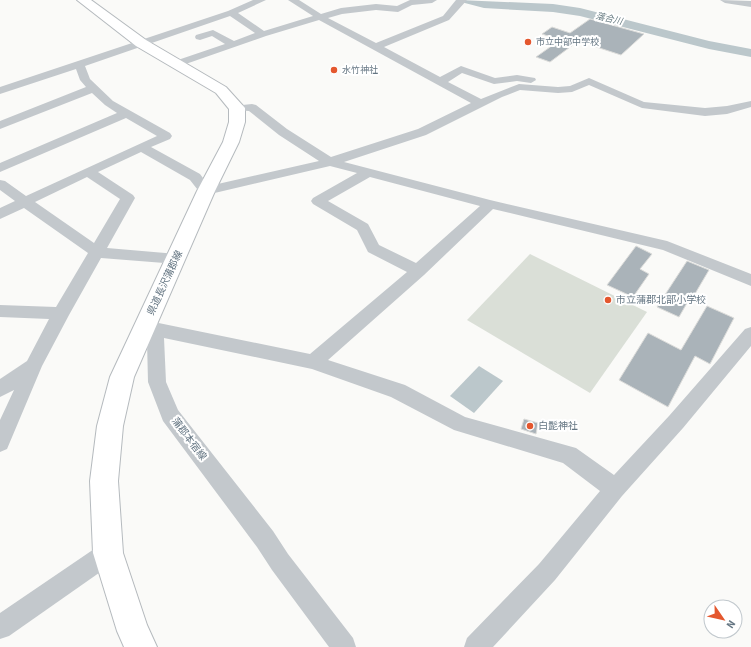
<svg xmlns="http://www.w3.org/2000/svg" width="751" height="647" font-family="'Source Sans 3','Noto Sans JP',sans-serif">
<rect width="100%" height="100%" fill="#fafaf8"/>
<polygon fill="#dadfd7" points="530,254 647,312 590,393 467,320"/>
<polygon fill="#bbc7cb" points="479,366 503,381 474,413 450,396"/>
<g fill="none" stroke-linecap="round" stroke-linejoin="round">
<polygon fill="#bbc7cb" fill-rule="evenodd" points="459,0 553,4 580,8 709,41 751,49 751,57 709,49 580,16 553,12 484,8 461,2"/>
</g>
<g fill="#aab3b9" stroke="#dcdcda">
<polygon points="590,19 644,34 621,55 578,41 550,62 536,57 560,40 542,34 552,27 570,33"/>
<polygon points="636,246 652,254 640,269 649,274 633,297 607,285"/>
<polygon points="687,261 709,270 689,304 687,303 679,317 657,307"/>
<polygon points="707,306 734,318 710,364 695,356 668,407 619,380 648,333 681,350"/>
<polygon points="524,419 538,423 536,434 521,429"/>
</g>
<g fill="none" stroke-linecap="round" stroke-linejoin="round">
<defs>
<polygon id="major" points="77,0 91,0 146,40 226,87 245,108 245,122 239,142 215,191 134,377 123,426 118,481 123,553 147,625 157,647 124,647 117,631 93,553 90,481 97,426 110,377 197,191 223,142 229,122 229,109 216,93 136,46"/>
</defs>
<use href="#major" stroke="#b5babe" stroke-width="2"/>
<g fill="#c3c8cc" fill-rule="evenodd">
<path d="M253 0H266L238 13 264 31 313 16 288 0H299L321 14 341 8 376 4 397 6 410 0H437L432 3 412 5 398 12 376 10 342 14 328 18 376 43 443 16 456 0H467L449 20 384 47 440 77 461 66 495 78 517 75 535 78 536 80 531 83 517 81 494 84 462 73 448 82 481 99 519 84 558 87 570 86 589 78 644 102 705 108 727 106 751 101V107L727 114 705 116 642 108 589 85 572 92 558 93 520 90 502 97 426 135 344 162 490 200 667 241 751 274V286L663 250 493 209 424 275 328 360 405 385 465 417 576 448 614 475 669 416 745 329 751 327V346L683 428 622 496 555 580 493 647H464L467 638 539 564 600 491 563 463 454 430 391 397 312 369 164 338 166 382 178 410 273 531 288 554 353 638 356 647H329L272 570 257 547 163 421 148 382 147 341 135 327 138 322 144 320 310 354 407 272 368 252 357 230 313 204 311 201 313 198 357 173 330 166 206 195 201 194 190 180 141 152 98 172 133 195 135 198 107 248 177 254 182 255 185 259 182 263 177 264 101 258 69 315 42 366 7 449 0 452V420L14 390 0 397V379L27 361 49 319 0 317V305L56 307 88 253 24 208 0 219V208L15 201 0 190V180L5 181 26 196 157 136 126 118 0 172V163L117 113 105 105 92 93 0 129V121L86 87 80 80 76 69 0 94V87L228 11ZM230 16 255 33 234 41 213 30 196 35 195 37 196 39 200 40 212 36 225 44 172 62 171 64 172 66H180L266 36 319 20 471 103 418 129 331 157 287 129 256 105 252 104 233 106 231 108 233 110 249 111 279 135 319 161 209 186 200 174 151 147 170 139 172 136 170 133 113 101 90 79 85 66ZM87 177 120 199 94 243 35 202ZM370 177 480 206 416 263 379 245 368 224 328 201Z"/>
<polygon points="720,0 751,1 751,7 725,3"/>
<polygon points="108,542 116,545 119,553 116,561 9,636 0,639 0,613 100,545"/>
</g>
<use href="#major" fill="#fff" fill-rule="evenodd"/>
</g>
<g fill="#e4572e" stroke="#fff" stroke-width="1.5">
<circle cx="528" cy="42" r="4"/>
<circle cx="334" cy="70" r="4"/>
<circle cx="608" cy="300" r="4"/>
<circle cx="530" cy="426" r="4"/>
</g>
<g text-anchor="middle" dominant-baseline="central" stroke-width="4" stroke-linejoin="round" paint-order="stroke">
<g font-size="9" font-style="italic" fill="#60757c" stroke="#fff">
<text transform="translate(609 19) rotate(13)">落合川</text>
</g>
<g font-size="9" fill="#657683" stroke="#fff" text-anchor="start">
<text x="536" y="42">市立中部中学校</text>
<text x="342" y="70">水竹神社</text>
</g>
<g font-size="10" fill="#657683" stroke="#fff">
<text transform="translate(165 283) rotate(-65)">県道長沢蒲郡線</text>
<text transform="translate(189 439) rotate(53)">蒲郡本宿線</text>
</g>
<g font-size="10" fill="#657683" stroke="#fff" text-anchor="start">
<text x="616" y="300">市立蒲郡北部小学校</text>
<text x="538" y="426">白髭神社</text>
</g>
</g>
<g transform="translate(723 619) rotate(124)"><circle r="19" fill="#ffffff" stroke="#c1c8cd"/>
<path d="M0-3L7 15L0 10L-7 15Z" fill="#e4572e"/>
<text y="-6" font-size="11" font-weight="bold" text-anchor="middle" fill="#657683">N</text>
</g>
</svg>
